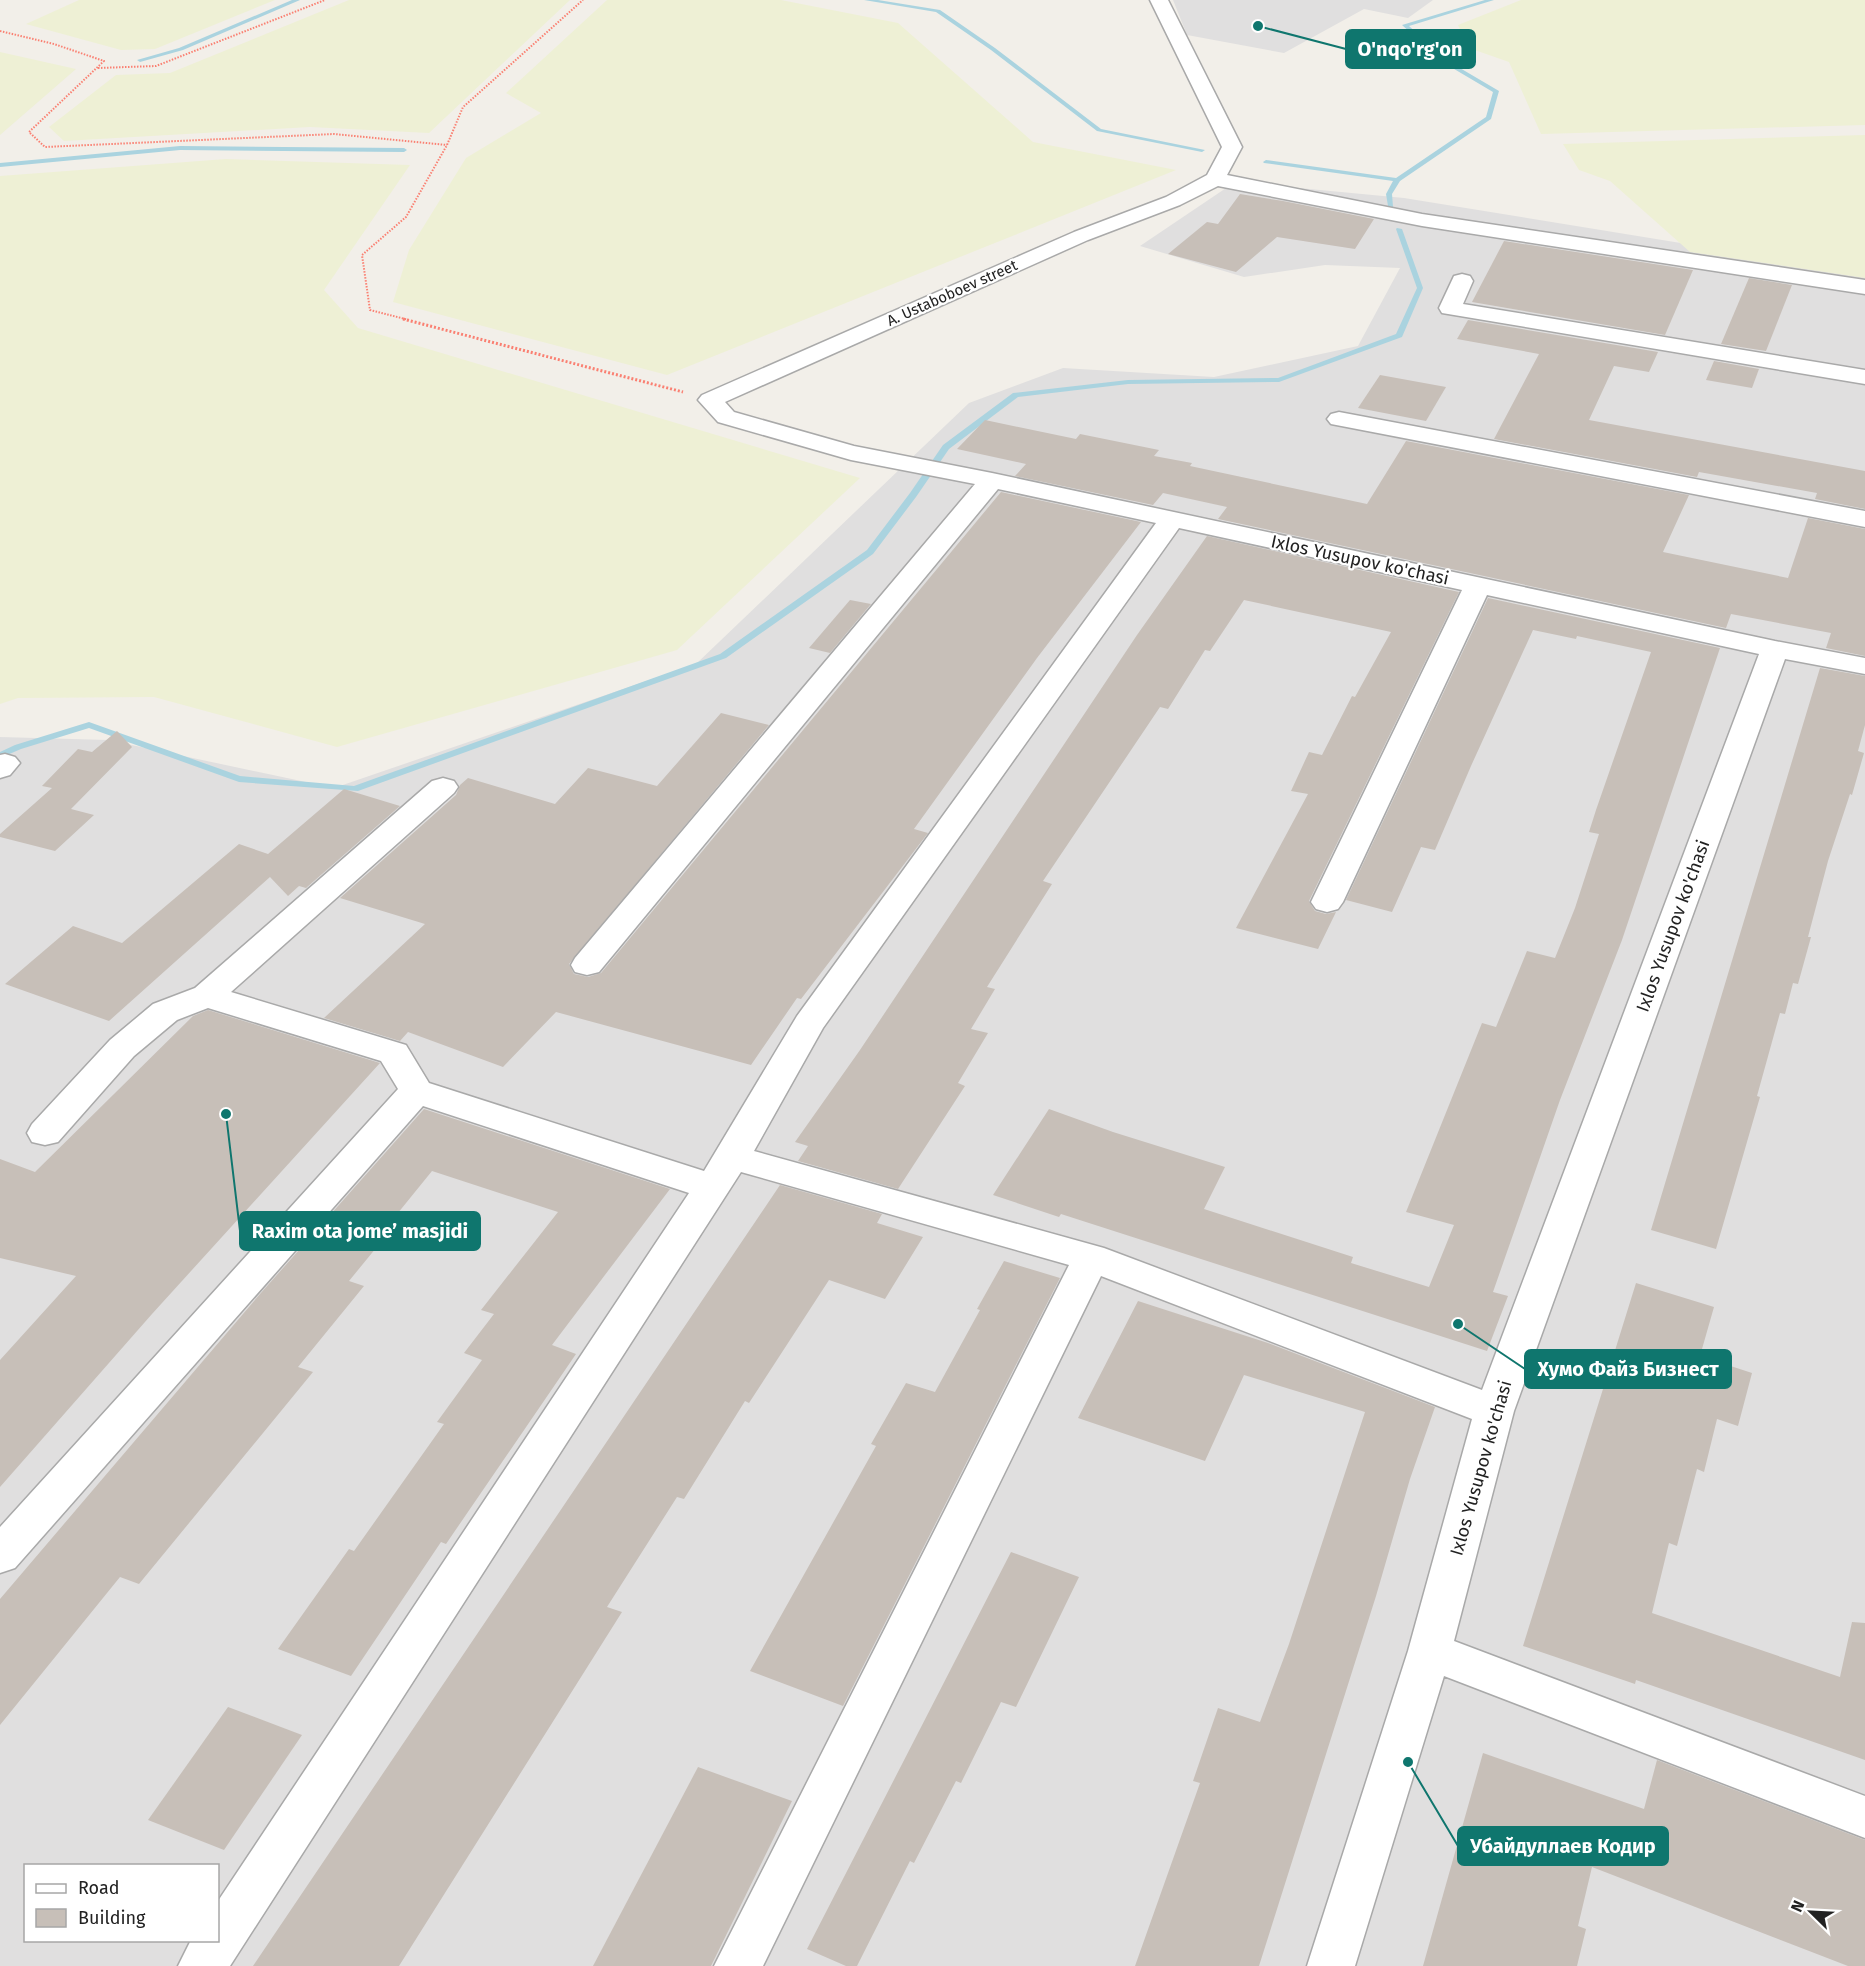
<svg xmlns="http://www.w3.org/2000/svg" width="1865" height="1966" font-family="'Fira Sans',sans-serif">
<rect width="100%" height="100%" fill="#f2efe9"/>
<g fill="#e0dfdf" fill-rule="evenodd">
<polygon points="1173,0 1433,0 1408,18 1364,9 1284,53 1187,35"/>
<path d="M1235 182 1404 198 1865 273V1966H0V737L108 740 334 788 696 664 969 403 1063 368 1214 377 1358 346 1400 268 1325 265 1244 277 1140 246ZM26 1866H218V1940H26Z"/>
</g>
<g fill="#eef0d5">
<polygon points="79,0 275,0 155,49 121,50 26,24"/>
<polygon points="349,0 570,0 429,133 310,127 64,141 49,127 116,75 170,73"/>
<polygon points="607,0 781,0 898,23 1033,142 1176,170 667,375 393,302 409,250 466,158 541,113 506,93"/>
<polygon points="1521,0 1865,0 1865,125 1541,134 1509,62 1469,48 1458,25"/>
<polygon points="0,52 76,69 0,135"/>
<polygon points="1865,135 1865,278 1690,252 1610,181 1579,170 1563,144"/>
<polygon points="226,159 410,165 324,290 358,328 860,478 677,650 337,747 154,697 18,698 0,704 0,176"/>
</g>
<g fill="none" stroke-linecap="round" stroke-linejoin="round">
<g fill="#aad3df" fill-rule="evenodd">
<polygon points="292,0 300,0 183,50 140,62 137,60 179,48"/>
<polygon points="864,0 878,0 940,10 995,48 1101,129 1205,150 1202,152 1097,131 991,50 936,12"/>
<polygon points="1485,0 1494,0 1409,26 1448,61 1499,91 1491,119 1400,181 1392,194 1393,207 1388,206 1386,194 1393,181 1264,163 1263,162 1266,160 1396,178 1486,117 1493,92 1444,63 1402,25"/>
<polygon points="180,146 404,148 407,150 404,152 180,150 0,167 0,163"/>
<polygon points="1397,228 1402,229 1423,288 1402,337 1279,382 1128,384 1018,397 949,449 916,497 873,554 726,658 358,791 239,782 89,728 21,749 0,758 0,752 15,745 89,722 240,776 354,786 720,654 867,550 910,493 943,445 1013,393 1128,380 1278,378 1396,334 1417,288 1396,229"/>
</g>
</g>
<g fill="#c7bfb8">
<polygon points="1240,194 1283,201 1374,219 1355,249 1277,237 1236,272 1168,254 1207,222 1218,224"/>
<polygon points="1504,241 1693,270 1665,335 1472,302"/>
<polygon points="1749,278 1792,285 1766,351 1721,344"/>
<polygon points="1468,320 1658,352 1649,372 1614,366 1589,420 1865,471 1865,509 1815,499 1817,493 1699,472 1697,477 1494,439 1539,354 1457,339"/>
<polygon points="1714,361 1759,369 1752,388 1706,380"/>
<polygon points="1380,375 1446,387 1426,421 1358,408"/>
<polygon points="985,420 1076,439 1080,434 1159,450 1154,456 1192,463 1190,466 1367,504 1406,441 1689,495 1663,552 1788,578 1808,518 1865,529 1865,656 1826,648 1831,633 1731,614 1726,628 1218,519 1227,507 1163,493 1153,505 1015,476 1026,464 957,449"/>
<polygon points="1001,492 1141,522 1037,658 914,829 928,833 801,999 797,998 751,1065 556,1012 503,1067 408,1032 400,1041 324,1018 425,924 340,898 456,795 460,785 468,778 555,804 588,768 657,786 721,713 769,725 569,964 574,974 588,977 601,973"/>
<polygon points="1207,536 1459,592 1309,901 1315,911 1326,914 1336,912 1318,949 1236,928 1308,794 1291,791 1309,752 1322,755 1352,696 1355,697 1391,632 1244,600 1210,651 1205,650 1168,709 1160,707 1043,881 1052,884 987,987 995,989 971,1029 988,1033 958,1083 965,1086 898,1189 798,1161 808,1146 795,1142 860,1050 1137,635"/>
<polygon points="1488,598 1720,648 1622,940 1560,1100 1493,1292 1508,1296 1487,1351 1061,1214 1059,1217 993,1195 1049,1109 1113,1132 1225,1167 1204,1209 1353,1257 1351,1263 1429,1287 1454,1225 1406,1212 1482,1023 1496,1027 1527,951 1555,958 1575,908 1599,834 1589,832 1596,810 1651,652 1577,636 1576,639 1533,630 1471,766 1435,850 1421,847 1392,912 1346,900"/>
<polygon points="850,600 871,604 830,653 809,648"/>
<polygon points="1820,668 1865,676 1865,725 1858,751 1864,753 1852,795 1850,794 1828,861 1808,937 1811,937 1798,984 1793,983 1785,1014 1780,1013 1757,1096 1760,1097 1716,1249 1651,1230"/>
<polygon points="117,731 132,747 71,809 94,815 55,851 0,837 0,834 52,788 42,786 78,749 92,752"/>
<polygon points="344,789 400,806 306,888 299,886 288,896 270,877 109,1021 5,984 73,926 122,943 239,844 268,854"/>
<polygon points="208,1010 380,1063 152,1314 0,1487 0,1360 76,1276 0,1258 0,1159 35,1172 193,1016"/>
<polygon points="424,1109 670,1189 552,1345 576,1354 446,1544 441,1542 351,1676 278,1649 349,1549 354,1551 444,1424 437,1422 482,1360 464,1353 494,1314 481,1310 558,1212 432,1171 389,1224 394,1226 349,1281 364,1286 298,1367 313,1372 139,1584 120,1577 0,1725 0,1599 260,1294"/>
<polygon points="780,1185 882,1214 877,1223 923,1237 885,1299 829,1280 749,1403 745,1401 684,1499 677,1497 607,1607 622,1612 399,1966 253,1966"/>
<polygon points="1004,1261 1060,1278 843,1706 750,1671 876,1446 871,1444 906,1383 935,1392 980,1310 977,1309"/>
<polygon points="1636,1283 1714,1307 1700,1356 1752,1373 1738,1426 1717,1419 1704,1472 1697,1469 1677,1546 1669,1543 1652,1613 1840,1677 1852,1622 1865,1623 1865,1760 1636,1680 1635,1684 1523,1646"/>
<polygon points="1138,1301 1268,1343 1435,1407 1410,1479 1376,1596 1259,1966 1135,1966 1200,1783 1193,1781 1218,1708 1260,1722 1289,1644 1365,1412 1244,1375 1205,1461 1078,1418"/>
<polygon points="1011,1552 1079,1577 1016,1707 1001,1702 961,1783 956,1781 914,1863 910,1861 857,1966 846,1966 807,1949"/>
<polygon points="228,1707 302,1735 224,1850 148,1820"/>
<polygon points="1483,1753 1644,1809 1657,1760 1865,1840 1865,1966 1848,1966 1592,1867 1578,1926 1586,1929 1577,1966 1423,1966"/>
<polygon points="698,1767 792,1801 711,1966 593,1966"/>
</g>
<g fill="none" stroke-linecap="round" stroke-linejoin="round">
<defs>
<g id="minor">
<path d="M1150 0H1168L1242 147 1227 175 1422 214 1865 280V294L1422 226 1218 186 1180 205 1088 240 725 402 734 412 854 446 992 473 1775 641 1865 658V674L1785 659 1514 1411 1454 1641 1865 1796V1838L1444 1676 1355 1966H1307L1408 1651 1472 1419 1101 1276 763 1966H714L1069 1265 741 1172 230 1966H178L191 1940H218V1901L689 1193 423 1106 15 1568 0 1573V1527L398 1089 381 1061 208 1008 177 1020 134 1056 58 1142 45 1145 32 1142 27 1133 32 1124 110 1040 153 1004 195 988 432 781 443 778 454 781 458 787 454 793 231 992 406 1045 429 1083 704 1171 797 1016 1156 523 998 489 599 972 587 975 575 972 571 965 575 958 975 484 851 460 718 422 698 400 702 395 1074 232 1166 197 1207 175 1222 147ZM1179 528 1462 590 1311 902 1316 909 1327 912 1338 909 1343 902 1487 595 1759 654 1482 1390 1104 1248 754 1151 823 1028Z"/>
<polygon points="1462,274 1470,276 1473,281 1463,304 1865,370 1865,384 1442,313 1439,308 1454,276"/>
<polygon points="1339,412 1865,511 1865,527 1331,424 1327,419 1331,414"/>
<polygon points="5,754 15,757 20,763 10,775 0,778 0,755"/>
</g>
</defs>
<use href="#minor" stroke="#a9a9a9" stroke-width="3"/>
<g stroke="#fa8072" stroke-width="2" stroke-dasharray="1.5 1.5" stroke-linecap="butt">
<polyline points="0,31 54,44 104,61 29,132 45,147 334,134 447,145"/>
<polyline points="98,68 156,66 325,0"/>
<polyline points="409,320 370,310 362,255 406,217 447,145 463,107 583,0"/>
</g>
<polyline stroke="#fa8072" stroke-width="3" stroke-dasharray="2 2" stroke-linecap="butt" points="403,319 683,392"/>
<use href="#minor" fill="#fff" fill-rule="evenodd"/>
</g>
<g text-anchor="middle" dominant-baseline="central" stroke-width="4.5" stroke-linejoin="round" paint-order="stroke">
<g font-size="15" fill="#222" stroke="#fff">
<text transform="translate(952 293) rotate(-24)">A. Ustaboboev street</text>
</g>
<g font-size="18" fill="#222" stroke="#fff">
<text transform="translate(1360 560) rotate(12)">Ixlos Yusupov ko'chasi</text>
<text transform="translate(1673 926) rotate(-70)">Ixlos Yusupov ko'chasi</text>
<text transform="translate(1481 1468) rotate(-74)">Ixlos Yusupov ko'chasi</text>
</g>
</g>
<path fill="none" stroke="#0f766e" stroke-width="2" d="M1258 26L1346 49M226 1114L240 1231M1458 1324L1525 1369M1408 1762L1458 1846"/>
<g fill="#0f766e" stroke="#fff" stroke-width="2">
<circle cx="1258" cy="26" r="6"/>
<circle cx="226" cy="1114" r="6"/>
<circle cx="1458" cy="1324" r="6"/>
<circle cx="1408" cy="1762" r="6"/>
</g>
<g fill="#0f766e" stroke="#0f766e" stroke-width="2">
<rect x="1346" y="30" width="129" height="38" rx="6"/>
<rect x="240" y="1212" width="240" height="38" rx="6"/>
<rect x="1525" y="1350" width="206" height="38" rx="6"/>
<rect x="1458" y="1827" width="210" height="38" rx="6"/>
</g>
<g font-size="20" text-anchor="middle" font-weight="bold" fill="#fff">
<text x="1410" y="56">O'nqo'rg'on</text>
<text x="360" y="1238">Raxim ota jome’ masjidi</text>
<text x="1628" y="1376">Хумо Файз Бизнест</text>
<text x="1563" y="1853">Убайдуллаев Кодир</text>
</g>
<rect x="24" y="1864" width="195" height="78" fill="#ffffff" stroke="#a7a7a7" stroke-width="1.5"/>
<rect x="36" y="1884" width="30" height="9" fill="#ffffff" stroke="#a7a7a7" stroke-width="1.5"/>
<text x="78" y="1894" font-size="18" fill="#222222">Road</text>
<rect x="36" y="1909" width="30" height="18" fill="#c7bfb8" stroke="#a7a7a7" stroke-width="1.5"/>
<text x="78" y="1924" font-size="18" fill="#222222">Building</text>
<g transform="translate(1811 1912) rotate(294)" stroke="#ffffff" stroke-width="4.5" paint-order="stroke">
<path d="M0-4.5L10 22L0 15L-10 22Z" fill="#222222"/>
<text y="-9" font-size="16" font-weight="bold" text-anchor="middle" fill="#222222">N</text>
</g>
</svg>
